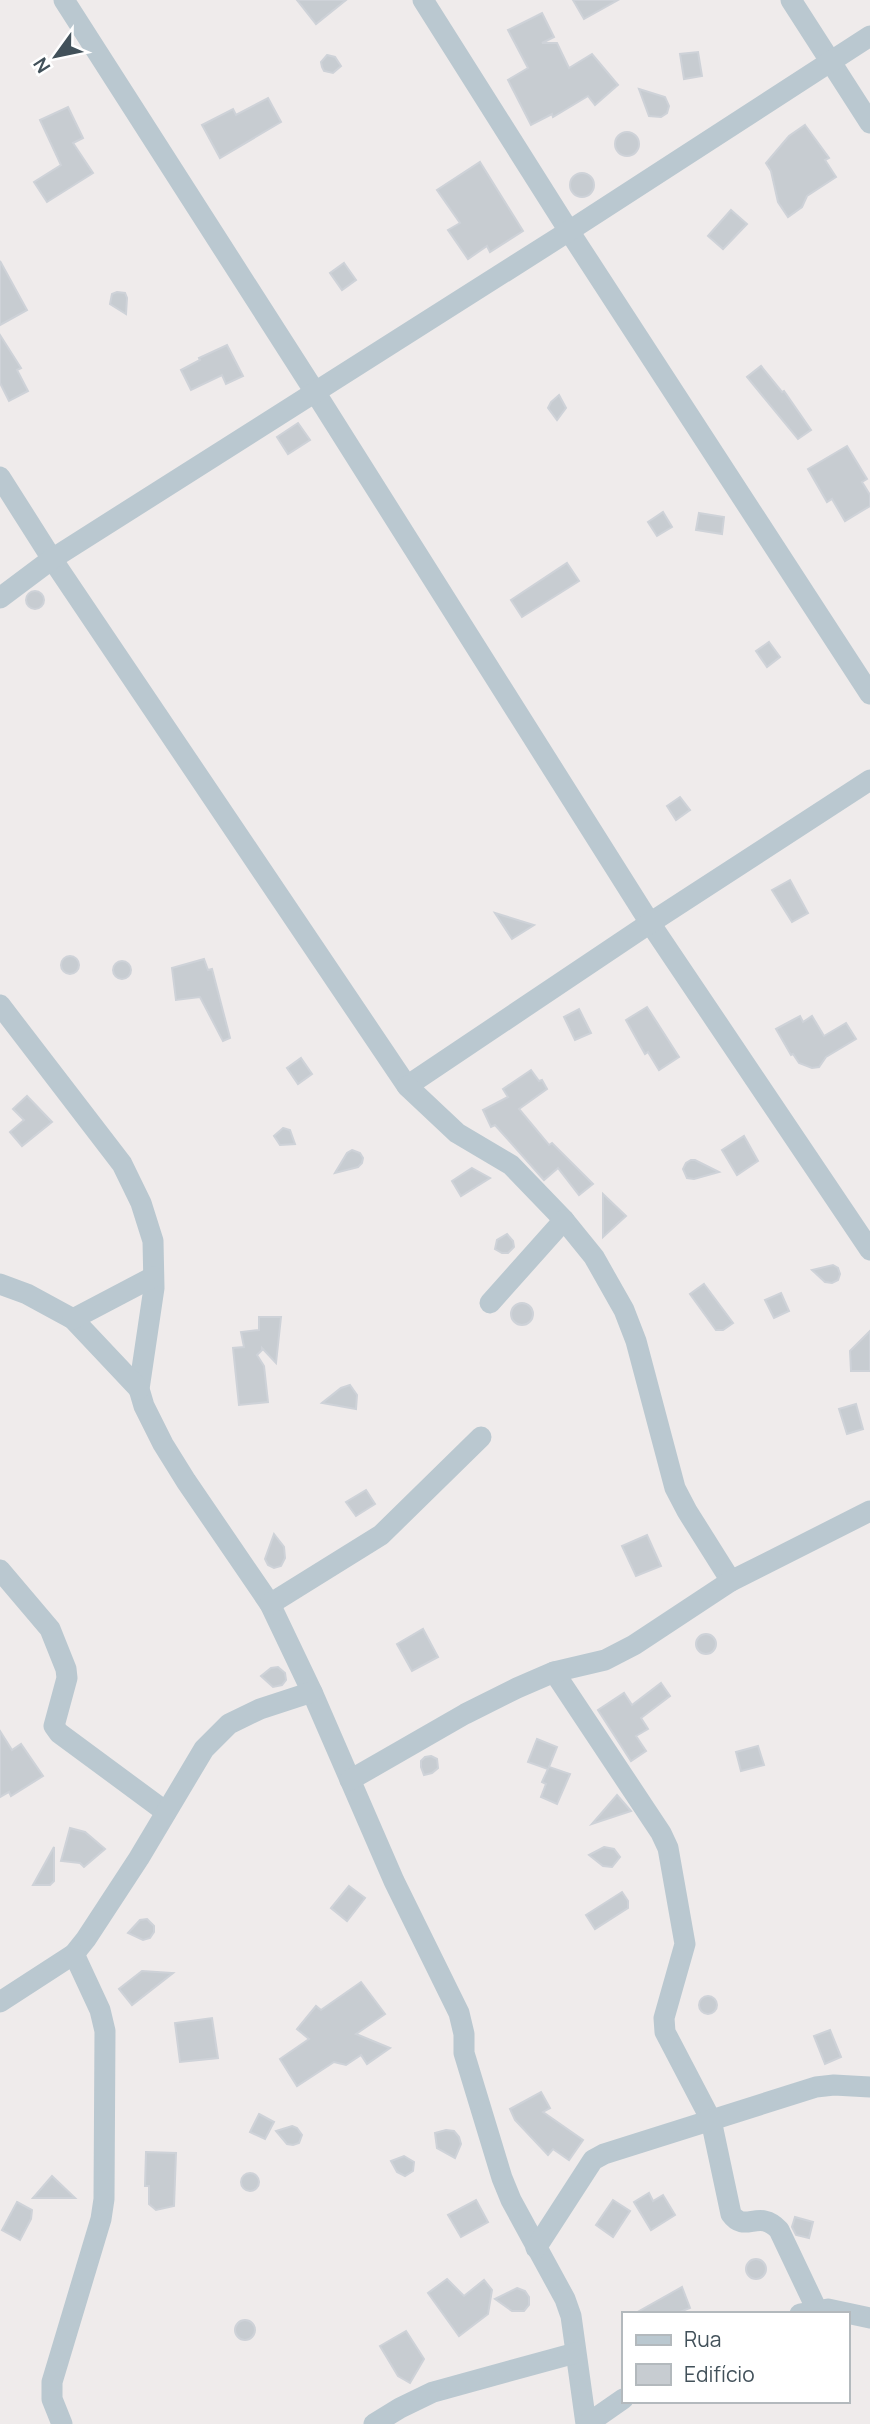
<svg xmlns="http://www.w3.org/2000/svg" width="870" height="2424" font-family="Manrope,sans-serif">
<rect width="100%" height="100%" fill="#efebeb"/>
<g fill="#c7ccd1" stroke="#ced2d8" stroke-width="2">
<polygon points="297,0 346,0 316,24"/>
<polygon points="573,0 618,0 584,19"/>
<polygon points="542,13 554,37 542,43 557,43 569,68 592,54 618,85 595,105 588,96 553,117 552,114 531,125 508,80 528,68 508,30"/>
<polygon points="698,52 702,76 684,79 680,54"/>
<polygon points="327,55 335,57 341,66 333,73 324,71 322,67 321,62"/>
<polygon points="639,89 665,97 669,106 667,113 661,117 649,116"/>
<polygon points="268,98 281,122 220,158 202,125 233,109 236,115"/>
<polygon points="68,107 83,138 73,143 93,173 47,202 34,182 61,165 40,120"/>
<polygon points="805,125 829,158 825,160 836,177 807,196 802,207 788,217 778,202 771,171 766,163 789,136"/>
<circle cx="627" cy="144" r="12"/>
<polygon points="480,162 523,231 490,252 487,246 468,259 448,230 460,223 437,190"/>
<circle cx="582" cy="185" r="12"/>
<polygon points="731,210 747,224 723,249 708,236"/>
<polygon points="0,261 27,310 0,325"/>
<polygon points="344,263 356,280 342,290 330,273"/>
<polygon points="117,292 125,293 127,298 126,314 110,304 112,294"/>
<polygon points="0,335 21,368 17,370 28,391 9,401 0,383"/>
<polygon points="227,345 243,376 226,384 222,375 191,390 181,370 200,360 199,358"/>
<polygon points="761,366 782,392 784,391 811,430 798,439 747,377"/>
<polygon points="559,395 566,408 557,420 548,408 551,402"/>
<polygon points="298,423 310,440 288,454 277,437"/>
<polygon points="847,446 867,479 862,482 870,495 870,506 845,521 832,499 827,502 808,469"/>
<polygon points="663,512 672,527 657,536 648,522"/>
<polygon points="699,513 724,517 722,534 696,530"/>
<polygon points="567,563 579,581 522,617 511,600"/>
<circle cx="35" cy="600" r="9"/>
<polygon points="769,642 780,657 767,667 756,651"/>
<polygon points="680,797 690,810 676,820 667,806"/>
<polygon points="790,880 808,913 792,922 772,890"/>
<polygon points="495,913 534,925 512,939"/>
<circle cx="70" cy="965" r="9"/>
<polygon points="204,959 208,970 212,969 230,1038 223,1041 200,997 176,1000 172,968"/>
<circle cx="122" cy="970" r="9"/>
<polygon points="647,1007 679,1057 659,1070 648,1052 645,1054 626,1020"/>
<polygon points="579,1009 591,1033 575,1040 564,1017"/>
<polygon points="800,1016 803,1022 812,1016 824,1036 846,1023 856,1039 826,1057 819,1067 812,1068 799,1063 793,1054 791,1055 776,1029"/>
<polygon points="301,1058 312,1074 298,1084 287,1068"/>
<polygon points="531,1070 539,1081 542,1080 547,1089 519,1109 549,1145 552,1143 593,1184 579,1195 558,1168 544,1180 495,1125 491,1127 483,1110 508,1097 503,1089"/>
<polygon points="27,1096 52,1122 22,1146 10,1132 24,1120 13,1109"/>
<polygon points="283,1128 290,1130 295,1144 280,1145 274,1136"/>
<polygon points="744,1136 758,1161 737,1175 722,1150"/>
<polygon points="352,1150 360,1153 363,1158 362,1163 358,1167 335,1173 347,1153"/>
<polygon points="691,1160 695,1160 719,1172 694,1179 687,1178 683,1169 686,1163"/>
<polygon points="472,1168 490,1178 461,1196 452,1181"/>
<polygon points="603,1194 626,1216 603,1237"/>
<polygon points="507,1234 513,1241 514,1247 508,1253 502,1253 495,1249 497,1240"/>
<polygon points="833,1265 838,1268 840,1274 838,1280 832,1283 825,1282 812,1270"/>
<polygon points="704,1284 733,1323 723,1330 716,1330 690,1294"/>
<polygon points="781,1293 789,1311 774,1318 765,1300"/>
<circle cx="522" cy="1314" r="11"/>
<polygon points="259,1317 281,1317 276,1363 262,1348 262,1350 257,1355 264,1366 268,1402 239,1405 233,1348 244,1347 241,1332 259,1330"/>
<polygon points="870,1331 870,1371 851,1371 850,1351"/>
<polygon points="350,1385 357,1395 356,1409 322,1403 341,1388"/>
<polygon points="856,1404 863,1429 847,1434 839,1409"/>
<polygon points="366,1490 375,1504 356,1516 346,1502"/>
<polygon points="274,1534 284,1547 285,1558 281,1566 274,1568 268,1565 265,1559"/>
<polygon points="647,1535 661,1566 636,1576 622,1546"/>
<polygon points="423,1629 438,1657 412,1671 397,1644"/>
<circle cx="706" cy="1644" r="10"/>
<polygon points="278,1667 285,1673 286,1680 282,1685 273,1687 261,1676 271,1668"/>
<polygon points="661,1683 670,1696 641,1718 648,1729 636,1736 646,1751 631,1761 598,1710 624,1693 632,1705"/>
<polygon points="0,1731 12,1750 21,1744 43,1776 11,1796 9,1792 0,1797"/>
<polygon points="537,1739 557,1747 549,1767 570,1774 557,1804 541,1797 546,1784 542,1782 548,1769 528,1762"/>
<polygon points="758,1746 764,1765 741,1771 736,1752"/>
<polygon points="431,1756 437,1759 438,1768 432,1773 424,1775 421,1767 421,1761 425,1757"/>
<polygon points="617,1795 631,1811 592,1824"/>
<polygon points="70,1828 85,1832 105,1849 84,1867 80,1863 61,1861"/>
<polygon points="54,1847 54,1881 50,1885 33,1885"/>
<polygon points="604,1847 614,1849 620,1857 612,1867 603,1866 589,1855"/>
<polygon points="349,1886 365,1898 347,1921 331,1908"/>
<polygon points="622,1892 628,1901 628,1908 595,1929 586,1915"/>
<polygon points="147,1919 154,1926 154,1932 150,1938 143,1940 128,1933 140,1920"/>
<polygon points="142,1971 173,1973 132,2005 119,1989"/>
<polygon points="361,1982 385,2014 356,2034 390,2048 367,2064 361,2055 346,2065 334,2062 297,2086 280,2059 309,2039 297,2029 316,2006 321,2010"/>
<circle cx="708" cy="2005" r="9"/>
<polygon points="212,2018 218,2058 180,2062 175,2023"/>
<polygon points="830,2030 841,2057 825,2064 814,2036"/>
<polygon points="541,2092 550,2108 543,2112 583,2140 569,2160 553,2149 548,2155 515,2120 510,2109"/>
<polygon points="259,2114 274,2122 265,2139 250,2132"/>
<polygon points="292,2126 297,2128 302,2135 299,2143 293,2145 287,2144 276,2131"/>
<polygon points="446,2130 454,2131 459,2137 461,2144 455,2158 437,2148 435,2133"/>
<polygon points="146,2152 176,2153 174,2206 156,2210 149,2204 149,2186 145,2186"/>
<polygon points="404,2156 414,2162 413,2171 405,2176 397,2172 391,2161"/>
<circle cx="250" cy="2182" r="9"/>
<polygon points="52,2176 75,2198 33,2198"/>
<polygon points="649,2193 653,2201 663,2195 675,2215 651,2230 634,2202"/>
<polygon points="476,2200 488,2222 461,2237 448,2215"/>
<polygon points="613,2200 630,2211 613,2237 596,2225"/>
<polygon points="17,2202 32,2210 31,2219 20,2240 2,2230"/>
<polygon points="795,2217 813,2222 809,2238 796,2235 792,2227"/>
<circle cx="756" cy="2269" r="10"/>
<polygon points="447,2279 464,2296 484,2280 492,2290 488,2314 459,2336 428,2293"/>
<polygon points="682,2287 690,2308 675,2314 634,2314"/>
<polygon points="517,2288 525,2291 529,2297 529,2305 524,2311 512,2311 495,2299"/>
<circle cx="245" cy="2330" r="10"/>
<polygon points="406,2331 424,2359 410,2383 398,2376 380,2346"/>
</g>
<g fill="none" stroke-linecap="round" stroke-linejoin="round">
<g stroke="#bac8d0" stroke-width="21">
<polyline points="64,0 315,392 650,923 870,1250"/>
<polyline points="423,0 569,231 870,694"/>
<polyline points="791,0 870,123"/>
<polyline points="0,477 52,559 407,1086 650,923 870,780"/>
<polyline points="0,598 52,559 569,231 870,36"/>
<polyline points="0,1005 122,1164 141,1203 153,1241 154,1288 139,1389 144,1406 163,1444 186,1481 270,1604 312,1692 394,1881 459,2013 464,2034 464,2053 502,2178 511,2200 565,2299 571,2316 586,2424"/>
<polyline points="407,1086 457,1133 511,1165 564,1220 594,1257 624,1310 636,1341 675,1488 687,1511 731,1581"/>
<polyline points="0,1284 27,1294 73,1319 139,1389"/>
<polyline points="490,1303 564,1220"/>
<polyline points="73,1319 153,1277"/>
<polyline points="0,1570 50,1629 66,1669 67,1678 54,1726 59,1733 166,1812"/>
<polyline points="270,1604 381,1535 481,1437"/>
<path d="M554 1672 661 1833 668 1848 685 1944 664 2018 665 2032 711 2120 731 2214C745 2234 759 2208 779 2230L817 2310"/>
<polyline points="350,1780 465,1714 517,1688 554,1672 605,1660 634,1645 731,1581 870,1511"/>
<polyline points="0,2002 74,1954 86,1939 139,1858 204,1749 229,1724 260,1709 312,1692"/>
<polyline points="536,2248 593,2160 604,2154 816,2087 834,2085 870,2087"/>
<polyline points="800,2314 828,2309 870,2318"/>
<polyline points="62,2424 52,2399 52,2382 101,2219 104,2199 105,2031 100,2010 74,1954"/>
<polyline points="374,2424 400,2408 433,2392 575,2353"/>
<polyline points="587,2424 623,2399"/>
</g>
</g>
<rect x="622" y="2312" width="228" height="91" fill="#ffffff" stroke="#b3b9bd" stroke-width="2"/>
<rect x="636" y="2335" width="35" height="10" fill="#bac8d0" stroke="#b3b9bd" stroke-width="2"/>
<text x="684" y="2347" font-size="21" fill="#42515a">Rua</text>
<rect x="636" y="2364" width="35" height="21" fill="#c7ccd1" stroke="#b3b9bd" stroke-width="2"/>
<text x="684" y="2382" font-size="21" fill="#42515a">Edifício</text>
<g transform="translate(56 56) rotate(237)" stroke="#ffffff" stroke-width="5" paint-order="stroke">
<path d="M0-5L12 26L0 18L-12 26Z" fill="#42515a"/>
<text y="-10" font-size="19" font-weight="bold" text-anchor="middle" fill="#42515a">N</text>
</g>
</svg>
